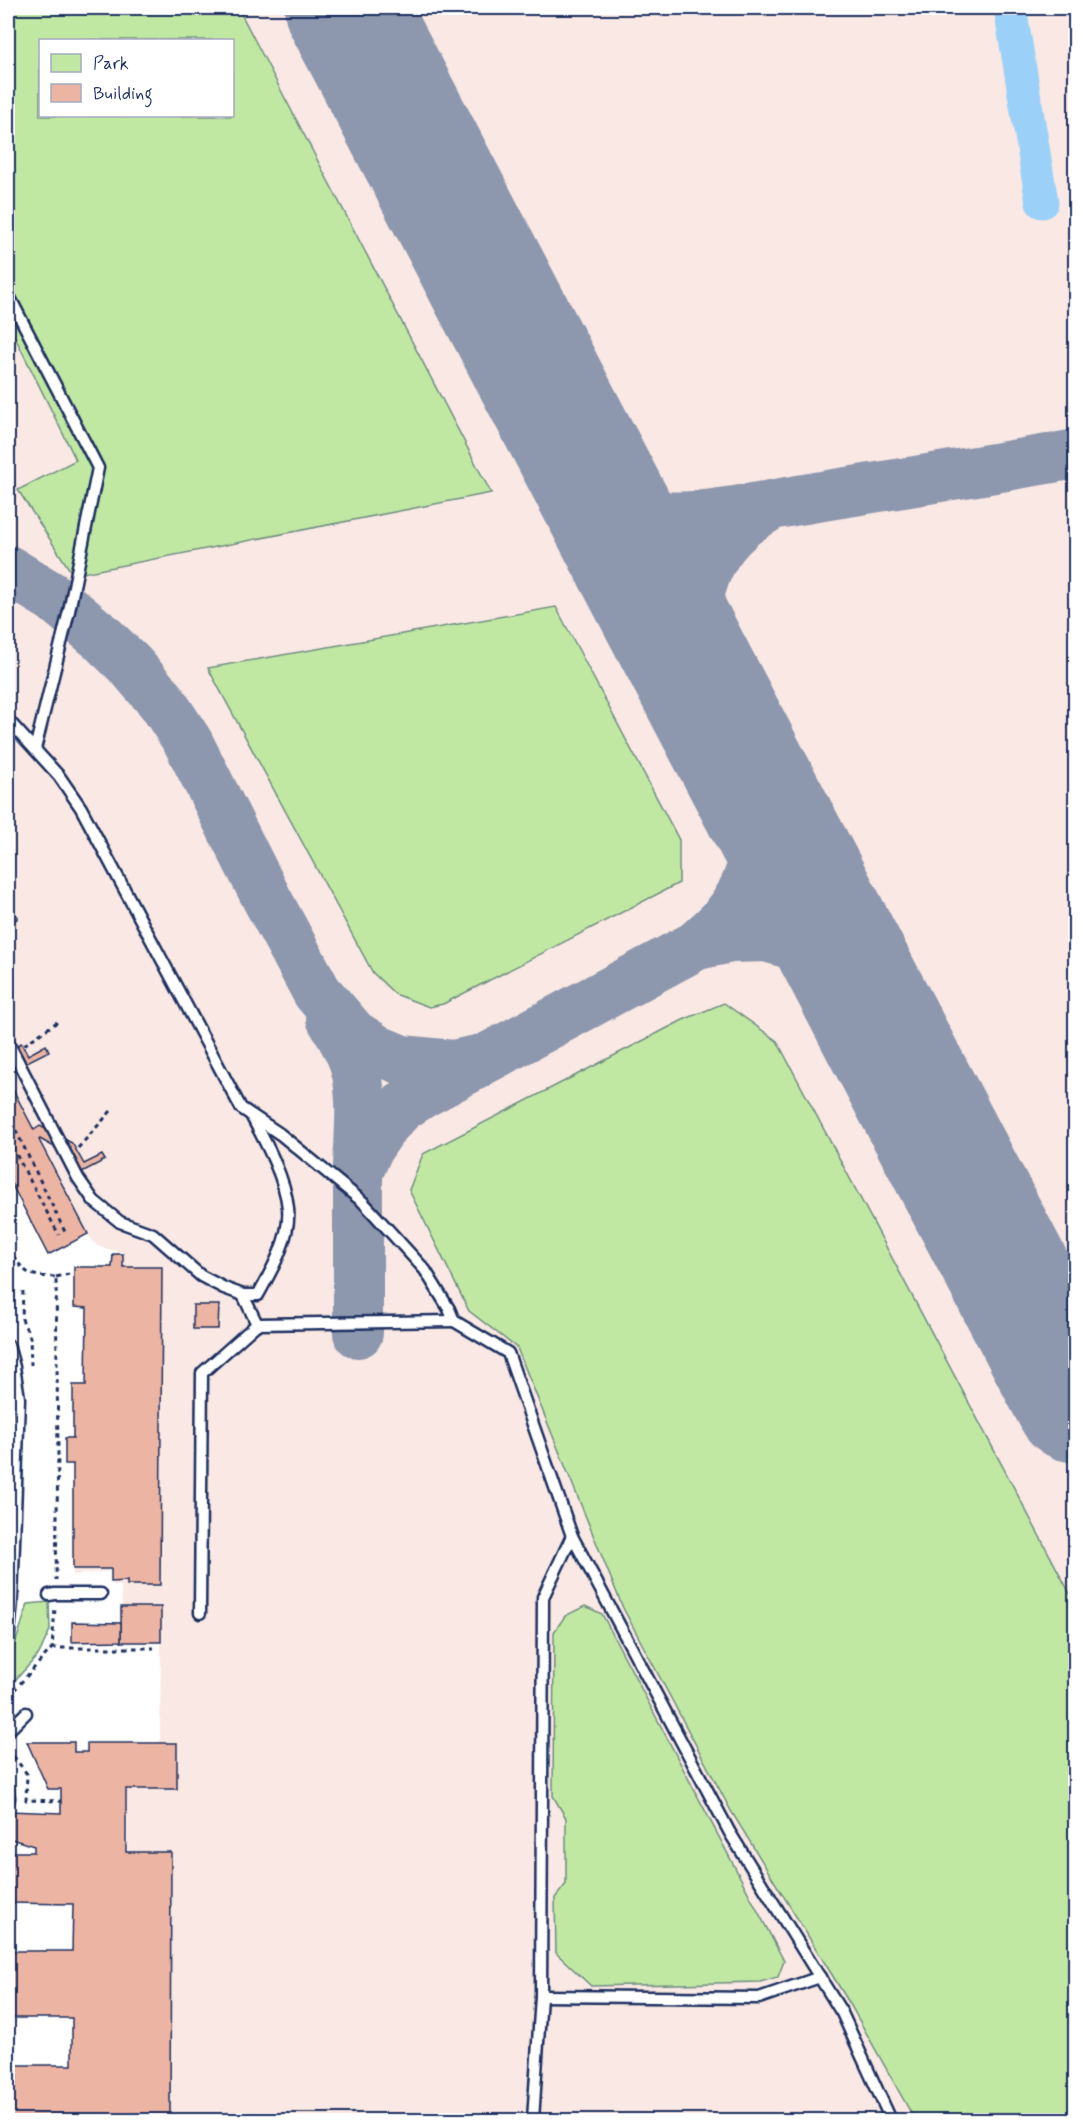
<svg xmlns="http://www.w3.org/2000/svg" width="1083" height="2128" font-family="Mynerve,sans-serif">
<rect width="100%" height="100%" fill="#fff"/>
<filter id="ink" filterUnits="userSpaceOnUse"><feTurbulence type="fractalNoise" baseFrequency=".0167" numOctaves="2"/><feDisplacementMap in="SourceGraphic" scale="12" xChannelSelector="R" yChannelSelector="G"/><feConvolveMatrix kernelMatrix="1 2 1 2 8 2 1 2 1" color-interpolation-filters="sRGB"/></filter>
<g filter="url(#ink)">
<path fill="#f9e8e3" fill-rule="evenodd" d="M8 8H1075V2120H157L128 1849 127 1790 160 1741 161 1643 122 1606 121 1586 113 1585 112 1571 73 1575 76 1464H69L65 1452 69 1437H76V1385H90L89 1307 75 1306 74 1266 117 1267 118 1255 127 1254 97 1246 86 1232 48 1253 8 1180ZM40 40H232V116H40Z"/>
<g fill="#c1e8a3" stroke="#6e8c80" stroke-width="1.5" fill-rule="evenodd">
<path d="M8 8H238L491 493 73 575 18 490 76 460 8 323ZM40 40H232V116H40Z"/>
<polygon points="556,607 679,840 679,883 443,1004 429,1007 395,994 373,973 208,668"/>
<polygon points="724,1003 777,1041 1075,1603 1075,2120 915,2120 850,2004 731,1811 623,1608 517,1348 469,1311 409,1190 423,1154 683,1020"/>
<polygon points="49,1602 50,1630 39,1654 8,1688 8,1666 28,1604"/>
<polygon points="585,1606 602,1614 784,1961 778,1977 760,1982 591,1986 556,1953 555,1898 566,1884 566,1818 553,1796 554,1632 565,1616"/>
</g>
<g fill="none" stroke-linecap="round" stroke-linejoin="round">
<polyline stroke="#9bd1f9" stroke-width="33" points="1010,8 1042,202"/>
<g stroke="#8d97ae" stroke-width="50">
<path d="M589 470C605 487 621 508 646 514 688 523 761 506 805 499 895 484 986 470 1076 454"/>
<polyline points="8,570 54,598 101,637 131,666 162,702 188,742 267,899 317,992 353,1034 378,1050 402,1060 453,1065 487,1058 697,945 731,938 766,937 790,944 809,952 824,961 847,981 875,1017"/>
<path d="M708 699C692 639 687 573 738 528 748 518 761 512 772 505"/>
<path d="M697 945C706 936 716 928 724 919 748 892 763 846 755 810 751 790 743 771 736 752"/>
<path d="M331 1018C341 1035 353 1054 357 1074 363 1104 359 1138 358 1168"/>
<polyline points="358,1333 358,1173 369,1147 384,1125 401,1107 423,1093 475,1065"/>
</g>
<polyline stroke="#8d97ae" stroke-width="123" points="346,8 1076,1401"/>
</g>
<g fill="#ecb4a3" stroke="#1b2f5e" stroke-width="1.5">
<polygon points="11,910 17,916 17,919 13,921 8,935 8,912"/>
<polygon points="21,1043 28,1055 46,1045 49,1051 25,1063 22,1057 16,1052 8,1056 8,1050"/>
<polygon points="8,1080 34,1130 40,1126 72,1143 84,1164 102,1155 105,1160 80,1173 65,1153 40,1139 39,1140 88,1234 48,1255 8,1177"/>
<polygon points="113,1254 123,1254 123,1267 162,1267 160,1585 127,1585 127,1581 111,1582 111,1569 73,1569 73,1464 65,1464 65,1438 73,1438 73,1385 86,1385 87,1308 74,1307 74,1267 112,1267"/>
<polygon points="193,1305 219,1305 218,1329 193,1329"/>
<rect x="121" y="1607" width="40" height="35"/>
<polygon points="72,1622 121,1623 121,1641 72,1642"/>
<polygon points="27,1742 74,1742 74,1752 87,1752 87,1743 177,1743 177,1789 126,1789 126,1852 171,1852 170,2120 8,2120 8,2065 72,2065 72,2018 8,2018 8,1951 72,1951 73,1904 8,1903 8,1852 34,1852 34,1846 8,1838 8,1811 61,1813 61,1789 48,1789"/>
</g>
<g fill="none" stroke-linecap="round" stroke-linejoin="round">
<defs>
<g id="service">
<polyline points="8,294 98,468 69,611 35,749"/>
<polyline points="8,720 59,776 81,808 241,1108 280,1134 363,1202 425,1270 449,1309 454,1321 508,1353 572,1536 730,1833 842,2013 891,2120"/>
<path d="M8 1042 78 1178 94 1201 120 1222 153 1234 201 1276 224 1288 243 1295H258C272 1270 291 1237 288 1208 285 1178 266 1143 252 1117"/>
<polyline points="243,1295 257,1324"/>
<polyline points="8,1345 14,1367 19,1398 12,1601 8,1643"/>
<polyline points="49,1595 55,1594 101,1594"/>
<polyline points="200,1613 202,1373 257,1324 454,1321"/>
<polyline points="8,1731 26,1713"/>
<polyline points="8,1788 9,1798 8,1803"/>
<polyline points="541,1996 759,1998 820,1977"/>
<polyline points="533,2120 541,1996 543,1597 572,1536"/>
</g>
</defs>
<use href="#service" stroke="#1b2f5e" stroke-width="15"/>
<g stroke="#1b2f5e" stroke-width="3" stroke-dasharray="4.5 4.5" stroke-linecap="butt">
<polyline points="24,1045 57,1022"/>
<polyline points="8,1114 65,1232"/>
<polyline points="8,1139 59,1235"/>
<polyline points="78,1148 111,1111"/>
<path d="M8 1249C27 1274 24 1276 56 1277L58 1452 56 1580"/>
<polyline points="56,1277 74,1273"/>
<polyline points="23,1291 22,1319 30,1337 31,1365"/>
<polyline points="52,1648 154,1648"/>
<polyline points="8,1697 52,1648 55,1608"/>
<polyline points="8,1749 27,1774 26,1800 61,1801"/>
</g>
<use href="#service" stroke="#fff" stroke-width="10"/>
</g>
</g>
<rect width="1083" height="2128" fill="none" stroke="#fff" stroke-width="30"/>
<rect x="15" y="15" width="1053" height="2098" fill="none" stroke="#1b2f5e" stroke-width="2" filter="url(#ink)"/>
<rect x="39" y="39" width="195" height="78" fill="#ffffff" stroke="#a4acbf" stroke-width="1.5"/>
<rect x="51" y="54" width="30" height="18" fill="#c1e8a3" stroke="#a4acbf" stroke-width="1.5"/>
<text x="93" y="69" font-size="18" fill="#1b2f5e">Park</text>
<rect x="51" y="84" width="30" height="18" fill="#ecb4a3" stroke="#a4acbf" stroke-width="1.5"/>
<text x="93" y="99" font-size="18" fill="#1b2f5e">Building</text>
</svg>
